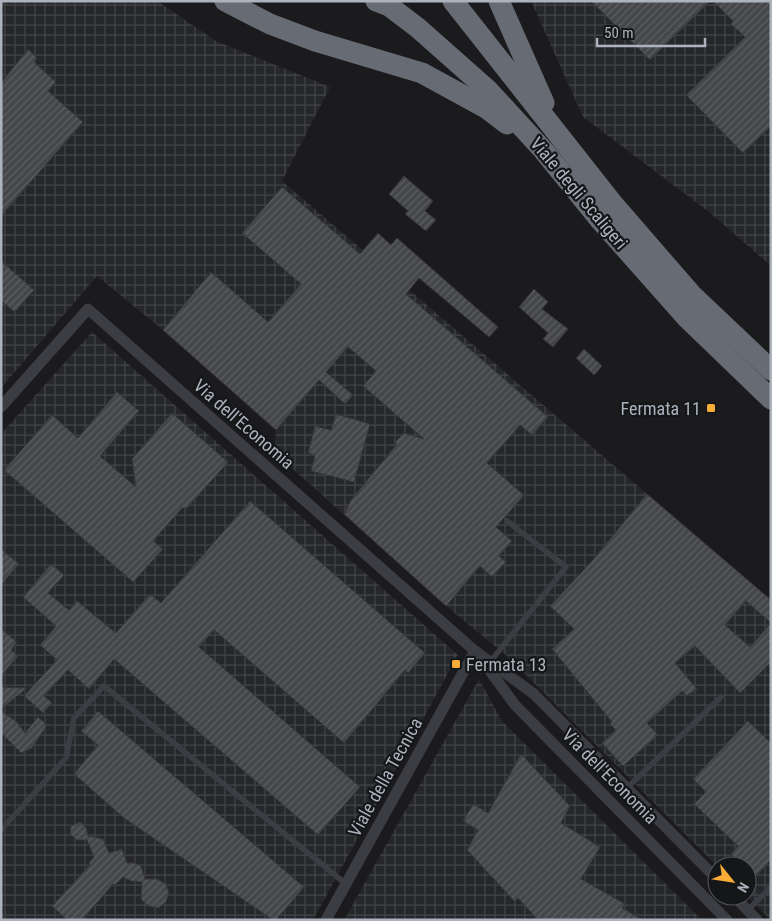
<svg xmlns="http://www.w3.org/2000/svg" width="772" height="921" font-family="'Roboto Condensed',sans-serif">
<defs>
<pattern id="industrial-grid" width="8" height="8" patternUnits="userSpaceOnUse" patternTransform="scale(1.25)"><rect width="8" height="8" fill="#26272a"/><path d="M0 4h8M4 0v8" fill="none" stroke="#434447"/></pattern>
<pattern id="building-hatch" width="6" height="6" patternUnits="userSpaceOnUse" patternTransform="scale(1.25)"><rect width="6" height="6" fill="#45464a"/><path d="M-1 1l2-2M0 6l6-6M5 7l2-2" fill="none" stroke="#5d5e62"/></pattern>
</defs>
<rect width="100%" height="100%" fill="#1b1b1d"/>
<g fill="url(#industrial-grid)">
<polygon points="1,1 157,1 216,41 330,87 282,181 771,600 771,920 746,896 747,866 717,866 507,656 446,606 275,453 276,430 163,330 97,276 1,388"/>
<polygon points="531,1 771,1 771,266 709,212 583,117"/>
<polygon points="92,332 458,655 313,920 4,920 1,916 1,434"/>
<polygon points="479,679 502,721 702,920 344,920"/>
</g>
<g fill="url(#building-hatch)" stroke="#343539">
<polygon points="591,1 710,1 650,60"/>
<polygon points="713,1 771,1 771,126 743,153 686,95 745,37 731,24 733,21"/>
<polygon points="28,49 37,58 34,62 56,82 48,91 83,122 1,216 1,83"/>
<polygon points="404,176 433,201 425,211 436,220 426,231 405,214 408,211 389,194"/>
<polygon points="282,187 360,254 378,233 391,245 397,238 498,327 489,337 419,278 406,294 548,417 532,435 520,425 487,463 524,495 496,527 512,541 499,556 506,562 492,577 480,566 446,606 344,514 351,500 397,444 395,442 404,433 424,439 363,386 376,371 348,347 326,372 353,395 345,404 319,380 276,430 163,330 211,272 268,322 301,284 242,233"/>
<polygon points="1,261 34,290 15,312 1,301"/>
<polygon points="534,289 548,302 542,309 568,329 553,347 543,339 548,333 519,307"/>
<polygon points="584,349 602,366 594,375 576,358"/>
<polygon points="117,392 139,411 100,456 136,487 132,459 172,413 228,462 187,508 182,508 153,541 163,549 133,582 4,470 52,415 78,438"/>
<polygon points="336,414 370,424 354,482 311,471 315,455 308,453 315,426 331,430"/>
<polygon points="647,494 771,600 771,623 746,601 725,625 750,647 771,623 771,662 740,693 695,646 675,663 697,689 687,696 682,691 647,723 658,735 623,766 602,743 616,730 610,724 612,722 552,649 574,629 550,606 592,561"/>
<polygon points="250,501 425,653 408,673 405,670 344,743 214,630 199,647 360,787 318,835 114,659 89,689 68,670 44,696 52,703 43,713 24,696 57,660 40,645 56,626 23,597 51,564 64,575 48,593 69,610 77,601 116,633 150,594 161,603"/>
<polygon points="1,549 19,564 1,585"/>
<polygon points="1,629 17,642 11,650 18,656 1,676"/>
<polygon points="1,687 27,688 1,709"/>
<polygon points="1,711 17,722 25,733 38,717 47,725 32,748 21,753 1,733"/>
<polygon points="98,711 304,887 276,920 273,920 124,818 74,774 98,745 81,731"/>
<polygon points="748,721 771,743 771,860 755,877 747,870 747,866 743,866 731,854 738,846 694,804 706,792 693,779"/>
<polygon points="521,754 570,806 561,823 600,847 581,879 625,904 622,908 643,920 538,920 518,898 515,902 467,850 478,830 463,821 473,804 488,813"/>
<polygon points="80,822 86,827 88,836 103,839 109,853 122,849 127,863 135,863 141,866 145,879 157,879 166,884 169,893 166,902 158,908 148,906 141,899 142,882 131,881 123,877 115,885 113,884 82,920 67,920 52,906 90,865 89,863 94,857 87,840 77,840 70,834 71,826"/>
</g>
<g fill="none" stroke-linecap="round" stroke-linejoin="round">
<g stroke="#3b3d42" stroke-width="5.5">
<polyline points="490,662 566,567 507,521"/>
<polyline points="627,788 721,697"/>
<polyline points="1,830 66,758 74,718 104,686 346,884"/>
<polyline points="748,910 771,887"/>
</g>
<g stroke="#3b3d42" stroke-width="11">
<polyline points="1,407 88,309 475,651 534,694 717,879"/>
<polyline points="482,660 515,705 727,920"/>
<polyline points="734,896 757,920"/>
<polyline points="326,920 475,651"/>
</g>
<g stroke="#676b73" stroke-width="21">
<polyline points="225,1 270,24 315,41 422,73 486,108 507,124"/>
<polyline points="376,1 389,6 418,28 488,90 544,151 601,221 687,318 771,399"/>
<polyline points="453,1 613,204 691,294 771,370"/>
<polyline points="499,1 544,103"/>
</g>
</g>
<g fill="#f9ac36" stroke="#151618" stroke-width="2">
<rect x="706" y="403" width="10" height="10" rx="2.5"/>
<rect x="451" y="659" width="10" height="10" rx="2.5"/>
</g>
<g text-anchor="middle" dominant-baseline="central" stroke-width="4.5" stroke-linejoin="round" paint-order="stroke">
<g font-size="18" fill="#adb3bd" stroke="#151618">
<text transform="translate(579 193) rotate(50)">Viale degli Scaligeri</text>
<text transform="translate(244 424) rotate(41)">Via dell'Economia</text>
<text transform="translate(610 776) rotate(45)">Via dell'Economia</text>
<text transform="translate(385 777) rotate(-61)">Viale della Tecnica</text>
</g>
<g font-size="18" fill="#adb3bd" stroke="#151618" text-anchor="end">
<text x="701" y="408">Fermata 11</text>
<text x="466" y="664" text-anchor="start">Fermata 13</text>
</g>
</g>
<rect width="772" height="921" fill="none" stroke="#adb3bd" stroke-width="5"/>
<g transform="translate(732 881) rotate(120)"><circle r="24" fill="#151618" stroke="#52555a"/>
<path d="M0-4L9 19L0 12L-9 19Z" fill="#f9ac36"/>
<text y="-8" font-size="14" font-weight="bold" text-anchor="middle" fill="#adb3bd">N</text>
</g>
<path d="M597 38v8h108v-8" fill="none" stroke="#adb3bd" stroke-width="2.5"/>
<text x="604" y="38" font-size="15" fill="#adb3bd" stroke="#151618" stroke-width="4" paint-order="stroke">50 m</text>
</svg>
